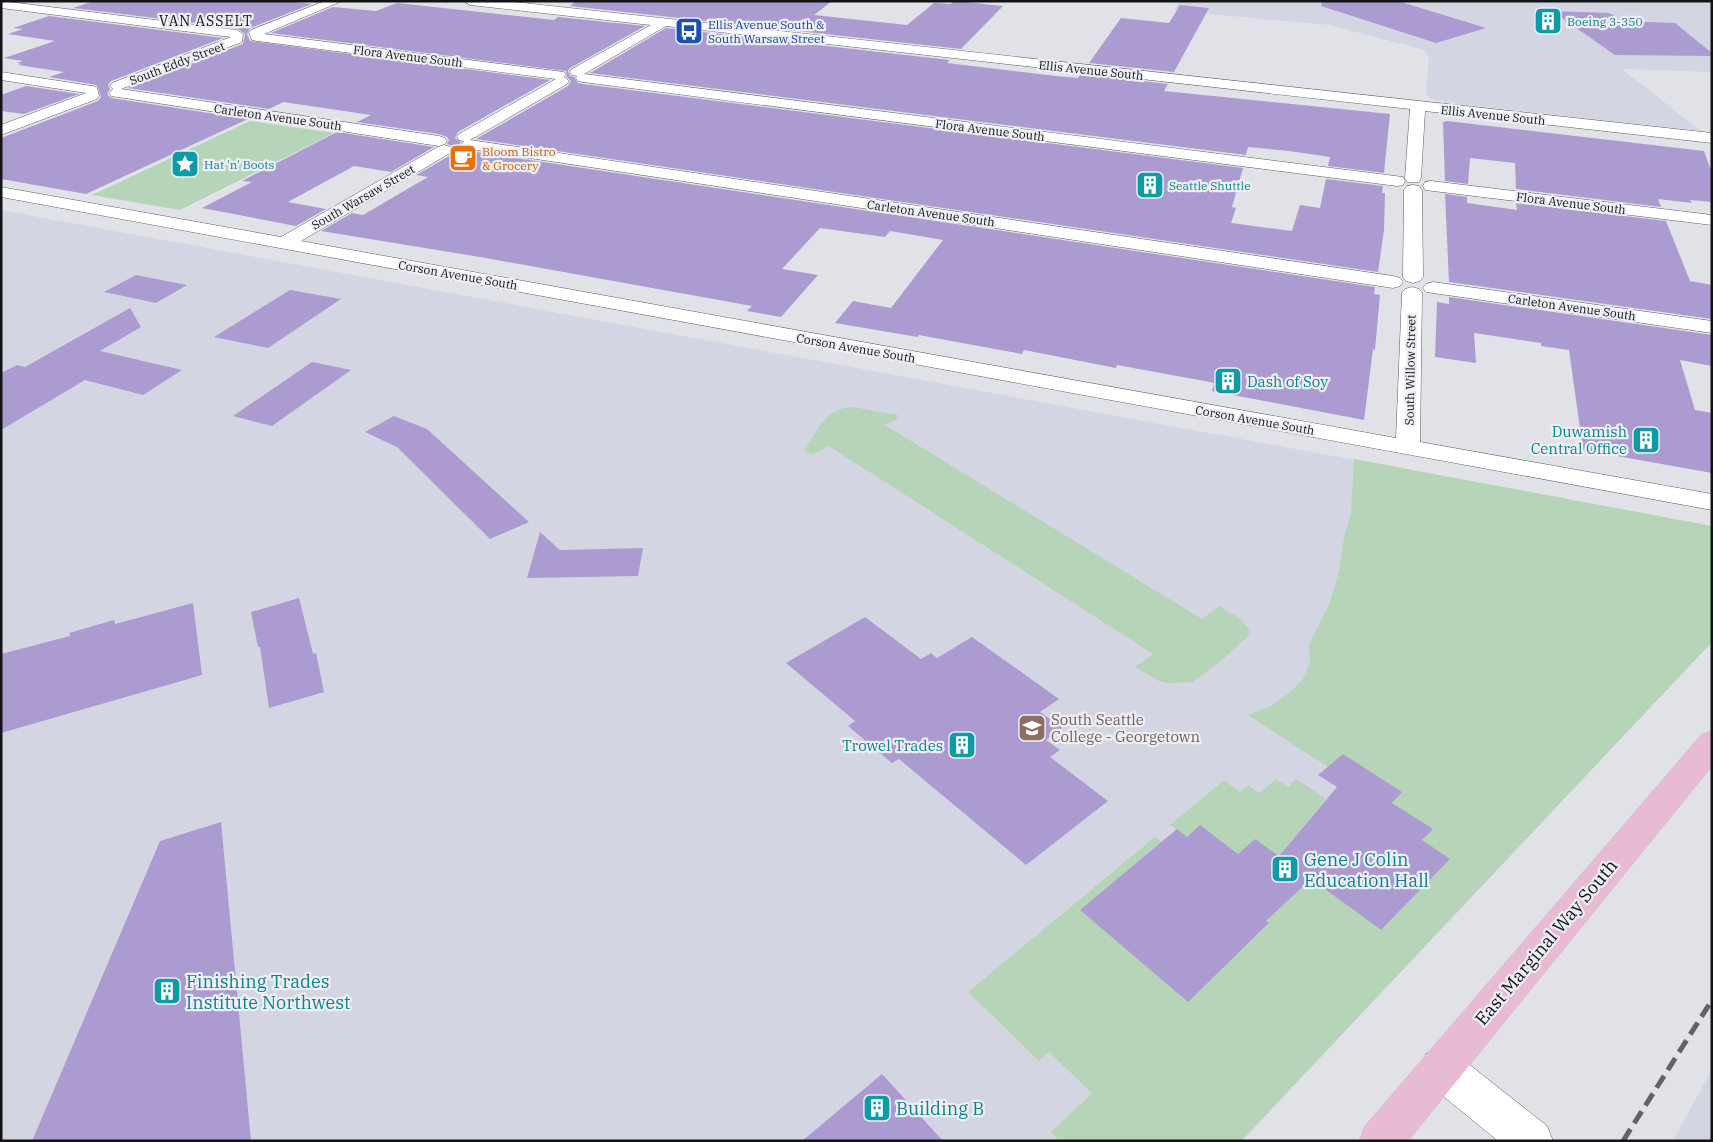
<svg xmlns="http://www.w3.org/2000/svg" width="1713" height="1142" font-family="'IBM Plex Serif',serif">
<rect width="100%" height="100%" fill="#e1e2e8"/>
<g fill="#d3d6e2">
<polygon points="1179,1 1712,1 1712,72 1622,69 1701,131 1451,103 1431,99 1426,93 1429,57 1424,50 1329,25 1174,11"/>
<polygon points="1,210 1712,526 1712,642 1242,1141 1,1141"/>
<polygon points="1712,1069 1712,1141 1673,1141"/>
</g>
<g fill="#b6d4b7">
<polygon points="250,121 334,133 180,210 92,195"/>
<path d="M853 407 897 415 899 416 898 419 885 425 1202 619 1219 606 1239 618 1249 629V635L1221 661 1192 682 1167 683 1159 681 1135 667 1153 654 829 446 813 454 805 452V448C820 427 826 408 853 407Z"/>
<polygon points="1354,459 1712,526 1712,642 1241,1141 1059,1141 1051,1132 1092,1093 1049,1052 1039,1061 968,992 1155,837 1162,842 1080,910 1188,1001 1269,924 1266,921 1311,879 1381,930 1450,859 1422,840 1432,829 1392,803 1402,792 1343,754 1328,767 1248,715 1271,706 1288,694 1303,679 1310,662 1309,644 1329,605 1339,571 1344,538 1351,512"/>
<polygon points="1276,779 1288,787 1296,779 1326,799 1279,856 1255,839 1238,854 1200,826 1187,837 1170,825 1224,780 1240,792 1248,785 1259,793"/>
</g>
<g fill="#ac9bd0">
<polygon points="94,1 285,1 312,4 250,28 247,34 250,41 550,80 458,132 455,138 461,142 459,145 463,150 1375,287 1374,294 1380,295 1375,350 1373,349 1364,420 1212,391 1214,383 1210,382 1117,365 1116,368 1024,350 1022,354 919,335 918,337 835,323 853,301 891,308 943,240 890,231 885,237 820,228 782,269 818,275 781,317 747,311 752,306 480,257 321,231 352,213 363,215 428,177 416,175 451,155 454,151 452,146 447,144 449,140 447,137 439,134 357,122 371,115 283,102 269,109 128,88 243,44 245,34 237,28 73,8"/>
<polygon points="576,1 832,1 814,15 907,25 934,3 950,4 955,1 1003,6 961,49 570,6"/>
<polygon points="1322,1 1398,1 1486,28 1436,43 1321,6"/>
<polygon points="397,3 554,20 558,17 645,26 570,68 568,71 570,76 574,77 578,83 583,84 1243,168 1232,207 1236,208 1231,223 1292,231 1300,205 1320,208 1326,179 1383,186 1382,193 1385,193 1384,230 1378,272 476,139 568,86 571,81 567,77 566,71 271,33 333,7 376,11"/>
<polygon points="1180,5 1209,8 1174,72 1089,63 1121,18 1169,23"/>
<polygon points="1552,11 1607,13 1612,14 1619,21 1675,23 1712,53 1712,56 1615,55"/>
<polygon points="49,16 223,38 111,81 108,85 110,89 107,94 111,98 248,119 86,194 1,179 1,138 98,101 101,97 97,85 49,77 64,72 18,65 22,64 17,63 23,61 4,58 55,41 8,34 23,29 13,28"/>
<polygon points="666,28 950,60 947,63 1055,76 1078,78 1081,74 1168,84 1164,91 1390,114 1384,173 1328,166 1330,157 1289,151 1248,147 1246,155 590,73"/>
<polygon points="26,86 79,94 24,114 1,111 1,95"/>
<polygon points="1447,121 1704,151 1712,173 1712,202 1690,200 1692,203 1658,199 1661,207 1516,189 1515,163 1470,158 1468,184 1445,181 1443,122"/>
<polygon points="337,132 434,147 391,172 354,166 288,202 326,209 296,226 202,208 252,182 242,181"/>
<polygon points="1445,194 1467,197 1467,203 1517,210 1516,203 1666,221 1690,281 1712,285 1712,319 1449,282"/>
<polygon points="136,275 187,285 156,303 104,292"/>
<polygon points="290,290 341,299 268,348 214,337"/>
<polygon points="1449,297 1712,335 1712,366 1680,360 1695,410 1712,413 1712,473 1583,450 1569,350 1541,346 1541,343 1474,333 1476,363 1435,357 1437,302 1449,304"/>
<polygon points="130,308 141,327 100,351 182,370 143,395 85,380 1,430 1,373 17,365 25,367"/>
<polygon points="312,362 351,370 272,426 233,416"/>
<polygon points="394,416 427,429 529,522 490,539 397,447 365,432"/>
<polygon points="540,532 560,550 643,548 638,576 527,578"/>
<polygon points="299,598 313,654 316,653 324,692 269,708 260,647 258,647 251,612"/>
<polygon points="193,603 202,675 1,733 1,654 70,636 69,633 114,620 115,624"/>
<polygon points="865,617 921,659 931,653 937,658 972,637 1059,699 1040,712 1062,728 1046,740 1060,750 1050,757 1108,801 1026,865 899,759 892,763 848,726 855,721 786,663"/>
<polygon points="1343,754 1402,792 1392,803 1433,829 1422,840 1450,859 1381,930 1311,879 1266,921 1269,923 1188,1002 1080,910 1177,829 1187,837 1200,825 1238,854 1255,839 1279,856 1337,787 1318,775"/>
<polygon points="221,822 251,1141 32,1141 160,841"/>
<polygon points="882,1074 943,1141 802,1141"/>
</g>
<g fill="none" stroke-linecap="round" stroke-linejoin="round">
<defs>
<g id="minor">
<polygon points="1,1 237,30 243,34 242,42 121,89 439,136 445,138 447,141 445,144 439,146 111,96 109,93 113,89 110,86 112,83 231,37 1,8"/>
<polygon points="325,1 342,1 264,34 564,72 566,75 564,77 569,81 567,84 470,140 1393,276 1400,278 1403,282 1400,286 1393,288 463,148 461,145 464,141 459,140 457,137 459,134 556,79 257,41 252,40 249,33 251,30"/>
<polygon points="464,1 505,1 1712,133 1712,143 1425,111 1421,178 1419,182 1407,182 1405,178 1410,109 666,26 584,74 1403,177 1405,181 1403,185 1397,186 583,82 578,81 576,78 577,76 572,75 570,72 572,69 651,25 470,5"/>
<polygon points="1,72 92,86 97,87 99,96 97,99 1,135 1,125 86,93 1,80"/>
<polygon points="444,145 450,147 452,150 450,153 301,241 1396,438 1402,293 1405,289 1412,287 1419,289 1422,293 1420,442 1712,494 1712,510 1,197 1,187 281,237 438,147"/>
<polygon points="1431,181 1712,215 1712,225 1425,190 1423,186 1425,182"/>
<polygon points="1413,185 1419,186 1422,190 1423,277 1420,281 1413,283 1406,281 1403,277 1404,190 1407,186"/>
<polygon points="1433,282 1712,321 1712,333 1426,292 1423,288 1426,284"/>
<polygon points="1441,1049 1456,1054 1547,1126 1553,1141 1498,1141 1426,1082 1420,1068 1426,1054"/>
</g>
<polygon id="major" points="1712,731 1712,766 1408,1141 1359,1141 1365,1126 1701,735"/>
</defs>
<use href="#minor" stroke="#5c5d62" stroke-width="1"/>
<use href="#major" stroke="#c1c2c2" stroke-width="1"/>
<use href="#minor" fill="#fff" fill-rule="evenodd"/>
<use href="#major" fill="#e8bad3" fill-rule="evenodd"/>
<polyline stroke="#626367" stroke-width="5" stroke-dasharray="14 7" stroke-linecap="butt" points="1623,1141 1712,1000"/>
</g>
<defs>
<symbol id="building-square" viewBox="-11 -11 22 22"><rect x="-9" y="-9" width="18" height="18" rx="4" fill="#0f9aa8" stroke="#eeeff5"/><path d="M-4-6H4V6H1V3H-1V6H-4ZM-2.5-4.3h1.7v1.8h-1.7ZM.8-4.3h1.7v1.8H.8ZM-2.5-1h1.7V.8h-1.7ZM.8-1h1.7V.8H.8Z" fill="#fff"/></symbol>
<symbol id="bus-square" viewBox="-11 -11 22 22"><rect x="-9" y="-9" width="18" height="18" rx="4" fill="#1a4fb4" stroke="#eeeff5"/><path d="M-5-6H5V4H4V6H2V4H-2V6H-4V4H-5ZM-3.5-4V0h7V-4ZM-3.5 1.2v1.5H-2V1.2ZM2 1.2v1.5H3.5V1.2Z" fill="#fff"/></symbol>
<symbol id="cafe-square" viewBox="-11 -11 22 22"><rect x="-9" y="-9" width="18" height="18" rx="4" fill="#e8710a" stroke="#eeeff5"/><path d="M-5.5-4.5H6V0H3Q3 3.5 0 3.5H-2.5Q-5.5 3.5-5.5 0ZM3-3.2v2h1.7v-2ZM-6 4.5H4V6H-6Z" fill="#fff"/></symbol>
<symbol id="sight-square" viewBox="-11 -11 22 22"><rect x="-9" y="-9" width="18" height="18" rx="4" fill="#0f9aa8" stroke="#eeeff5"/><path d="M0-6L1.8-2.2L6-1.7L2.9 1.2L3.7 5.4L0 3.3L-3.7 5.4L-2.9 1.2L-6-1.7L-1.8-2.2Z" fill="#fff"/></symbol>
<symbol id="university-square" viewBox="-11 -11 22 22"><rect x="-9" y="-9" width="18" height="18" rx="4" fill="#8d6e63" stroke="#eeeff5"/><path d="M0-5L7-2L0 1L-7-2ZM-4 1L0 2.5L4 1V4Q0 6-4 4Z" fill="#fff"/></symbol>
</defs>
<g fill-rule="evenodd">
<use href="#building-square" x="1532" y="5" width="32" height="32"/>
<use href="#bus-square" x="673" y="15" width="32" height="32"/>
<use href="#cafe-square" x="447" y="142" width="32" height="32"/>
<use href="#sight-square" x="169" y="148" width="32" height="32"/>
<use href="#building-square" x="1134" y="169" width="32" height="32"/>
<use href="#building-square" x="1212" y="365" width="32" height="32"/>
<use href="#building-square" x="1630" y="424" width="32" height="32"/>
<use href="#university-square" x="1016" y="712" width="32" height="32"/>
<use href="#building-square" x="946" y="729" width="32" height="32"/>
<use href="#building-square" x="1269" y="853" width="32" height="32"/>
<use href="#building-square" x="151" y="975" width="32" height="32"/>
<use href="#building-square" x="861" y="1092" width="32" height="32"/>
</g>
<g text-anchor="middle" dominant-baseline="central" stroke-width="4.5" stroke-linejoin="round" paint-order="stroke">
<g font-size="12" fill="#0d838f" stroke="#eeeff5" text-anchor="start">
<text x="1567" y="21">Boeing 3-350</text>
<text x="204" y="164">Hat 'n' Boots</text>
<text x="1169" y="185">Seattle Shuttle</text>
</g>
<g font-size="12" fill="#164399" stroke="#eeeff5" text-anchor="start">
<text x="708" y="24">Ellis Avenue South &amp;<tspan x="708" dy="14">South Warsaw Street</tspan></text>
</g>
<g font-size="12" fill="#121315" stroke="#eeeff5">
<text transform="translate(408 56) rotate(7)">Flora Avenue South</text>
<text transform="translate(177 63) rotate(-21)">South Eddy Street</text>
<text transform="translate(1091 70) rotate(6)">Ellis Avenue South</text>
<text transform="translate(1493 115) rotate(6)">Ellis Avenue South</text>
<text transform="translate(278 117) rotate(8)">Carleton Avenue South</text>
<text transform="translate(990 130) rotate(7)">Flora Avenue South</text>
<text transform="translate(363 197) rotate(-30)">South Warsaw Street</text>
<text transform="translate(1571 203) rotate(7)">Flora Avenue South</text>
<text transform="translate(931 213) rotate(8)">Carleton Avenue South</text>
<text transform="translate(458 275) rotate(10)">Corson Avenue South</text>
<text transform="translate(1572 307) rotate(8)">Carleton Avenue South</text>
<text transform="translate(856 348) rotate(10)">Corson Avenue South</text>
<text transform="translate(1410 370) rotate(-89)">South Willow Street</text>
<text transform="translate(1255 420) rotate(10)">Corson Avenue South</text>
</g>
<g font-size="12" fill="#c56008" stroke="#eeeff5" text-anchor="start">
<text x="482" y="151">Bloom Bistro<tspan x="482" dy="14">&amp; Grocery</tspan></text>
</g>
<g font-size="14" letter-spacing="1" fill="#121315" stroke="#eeeff5">
<text x="206" y="21">VAN ASSELT</text>
</g>
<g font-size="15" fill="#0d838f" stroke="#eeeff5" text-anchor="end">
<text x="1247" y="381" text-anchor="start">Dash of Soy</text>
<text x="1627" y="431">Duwamish<tspan x="1627" dy="17">Central Office</tspan></text>
<text x="943" y="745">Trowel Trades</text>
</g>
<g font-size="15" fill="#785e54" stroke="#eeeff5" text-anchor="start">
<text x="1051" y="719">South Seattle<tspan x="1051" dy="17">College - Georgetown</tspan></text>
</g>
<g font-size="18" fill="#0d838f" stroke="#eeeff5" text-anchor="start">
<text x="1304" y="859">Gene J Colin<tspan x="1304" dy="21">Education Hall</tspan></text>
<text x="186" y="981">Finishing Trades<tspan x="186" dy="21">Institute Northwest</tspan></text>
<text x="896" y="1108">Building B</text>
</g>
<g font-size="18" fill="#121315" stroke="#eeeff5">
<text transform="translate(1546 942) rotate(-50)">East Marginal Way South</text>
</g>
</g>
<rect width="1713" height="1142" fill="none" stroke="#121315" stroke-width="5"/>
</svg>
